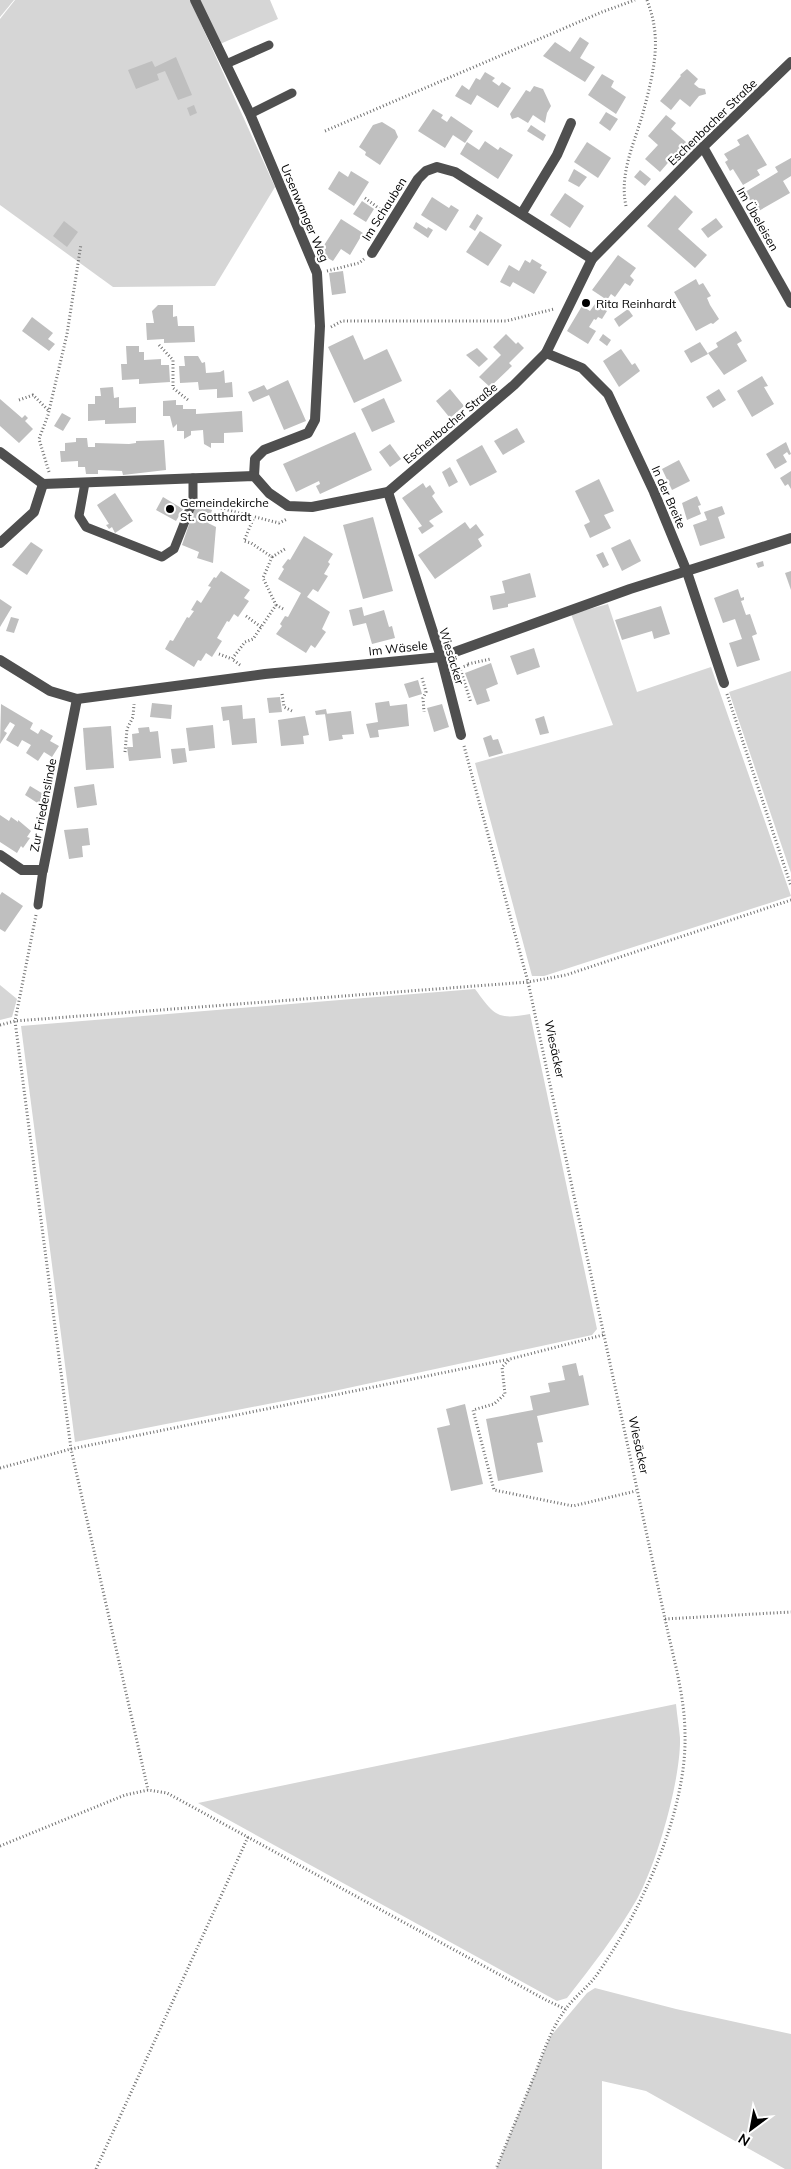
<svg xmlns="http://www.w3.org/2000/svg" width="791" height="2169" font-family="Mulish,sans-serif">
<rect width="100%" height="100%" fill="#fff"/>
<g fill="#d6d6d6">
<polygon points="0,0 14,0 0,17"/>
<polygon points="15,0 190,0 275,187 215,286 113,287 0,205 0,19"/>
<polygon points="198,0 270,0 278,19 220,44"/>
<polygon points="608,604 637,692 711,667 791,896 544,976 532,976 475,763 613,725 571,614"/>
<polygon points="791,671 791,873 729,692"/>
<polygon points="0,985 17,999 12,1017 0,1020"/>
<path d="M475 989C495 1016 497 1020 530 1014L597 1329 592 1335 334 1391 75 1442 21 1026Z"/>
<path d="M676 1704C677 1715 679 1727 680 1738 681 1779 657 1863 637 1899 617 1934 592 1966 567 1998L557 2001 198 1803Z"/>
<polygon points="595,1988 676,2009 791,2034 791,2169 785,2169 646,2091 602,2081 602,2169 496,2169 550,2037 587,1993"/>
</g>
<g fill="#bfbfbf">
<polygon points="580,37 589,43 580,58 595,67 585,82 543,56 555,42 570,52"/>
<polygon points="176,57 192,95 178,100 165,71 157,74 159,80 136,89 128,70 152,61 155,67"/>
<polygon points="687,69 698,79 694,84 699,88 705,89 706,94 699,96 690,107 680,99 671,110 660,101 681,76 680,75"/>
<polygon points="485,72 495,78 492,81 499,86 502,82 511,88 498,108 477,95 471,105 455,96 462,85 469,90 476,78 480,80"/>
<polygon points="602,74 614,81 611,87 626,97 616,114 588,95"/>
<polygon points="534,86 543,89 551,106 547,113 545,123 533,115 528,123 518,117 512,119 510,114 526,90 530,92"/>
<polygon points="194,105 197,113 190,116 187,108"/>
<polygon points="433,109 443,115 441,118 447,122 451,116 473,131 465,143 453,135 445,148 418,131"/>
<polygon points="606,112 618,119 610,131 599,123"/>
<polygon points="666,115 676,123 671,129 686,142 660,172 645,159 658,145 648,136"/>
<polygon points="382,122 395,130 398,137 380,165 365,155 366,152 359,147 373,125"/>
<polygon points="531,125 546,135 543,141 527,131"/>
<polygon points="748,134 767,165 757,170 760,175 743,185 733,169 730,171 725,162 728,160 724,154 740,145 737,140"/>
<polygon points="485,141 498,150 500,147 513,155 498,179 460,154 467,142 479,150"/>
<polygon points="587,142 611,158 598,178 574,162"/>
<polygon points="791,158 791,176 783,181 790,193 757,212 745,192 778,172 775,167"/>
<polygon points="574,169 587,177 579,187 568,181"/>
<polygon points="640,170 651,179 645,186 634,177"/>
<polygon points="339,171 348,177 351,171 369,182 354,206 328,189"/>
<polygon points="565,193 584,206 570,228 550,215"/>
<polygon points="675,195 693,212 678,229 707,255 695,268 647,226"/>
<polygon points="432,197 449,208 451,205 459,210 446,231 421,215"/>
<polygon points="362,201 374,209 366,222 353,214"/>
<polygon points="477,214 483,218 475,231 469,227"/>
<polygon points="716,218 723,227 708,238 701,229"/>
<polygon points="341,219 363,233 350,255 341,249 333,261 319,253"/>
<polygon points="64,221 78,232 67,247 53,236"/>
<polygon points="416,222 427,229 428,227 433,230 428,238 413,228"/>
<polygon points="480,231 502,245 488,266 466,252"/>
<polygon points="618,255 636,268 630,276 634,280 630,286 625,283 615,297 611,294 607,300 592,290"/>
<polygon points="532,259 542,265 540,268 547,272 534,294 513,282 510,287 500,282 509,265 519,271 525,260 530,263"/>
<polygon points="343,271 346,293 332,295 329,273"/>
<polygon points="696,279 699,285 703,283 711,296 707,298 710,305 719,319 713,324 711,323 696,331 674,292"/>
<polygon points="595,304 607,311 602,319 598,317 596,320 594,319 589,327 596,331 588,344 567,331 582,306 590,311"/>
<polygon points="158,305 173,305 173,317 177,316 178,326 194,326 195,342 164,343 164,339 147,340 146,323 154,323 152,311"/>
<polygon points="628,309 633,316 619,327 614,319"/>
<polygon points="32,317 53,333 48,339 55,344 49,351 22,331"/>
<polygon points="736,331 742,341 737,344 747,361 724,375 708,353 718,347 716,343"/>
<polygon points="506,334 516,344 518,342 524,348 509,363 512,366 490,387 479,377 501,355 493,347"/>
<polygon points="603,334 611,340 607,346 599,340"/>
<polygon points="353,335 364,360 387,349 402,381 354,403 328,347"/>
<polygon points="700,342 708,354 691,363 684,351"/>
<polygon points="126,346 139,346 139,352 144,352 144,360 161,359 161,365 169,365 170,382 139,384 139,379 122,380 121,364 127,364"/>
<polygon points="477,348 488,359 479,367 466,355"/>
<polygon points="621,349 632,365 635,363 640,371 619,387 603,361"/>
<polygon points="184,356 198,356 202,363 205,362 206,373 220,372 224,370 225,383 232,382 233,397 217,398 217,389 199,390 198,382 180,383 179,366 185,366"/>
<polygon points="762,376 768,386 764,387 774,404 752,417 737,391"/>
<polygon points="288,380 306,421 284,430 269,395 253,402 248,392 264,385 267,390"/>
<polygon points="113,387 114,398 119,397 119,408 136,407 136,423 105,424 105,420 88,421 88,404 95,404 95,396 101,396 100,388"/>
<polygon points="450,389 464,406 450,418 436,401"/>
<polygon points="719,389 726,400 713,408 706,397"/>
<polygon points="384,398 395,422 372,432 361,409"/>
<polygon points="0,399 22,418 25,415 28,418 25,421 33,429 19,443 0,426"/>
<polygon points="176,400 176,405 183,405 183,409 196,409 196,414 242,411 243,432 224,433 224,443 211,443 211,448 204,444 203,430 191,431 191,435 184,439 184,431 177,431 177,424 173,428 170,416 163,416 163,401"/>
<polygon points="62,413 71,418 63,431 54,426"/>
<polygon points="517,428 525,442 503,455 494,441"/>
<polygon points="355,432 372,470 320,494 316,486 320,484 319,481 296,492 283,464"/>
<polygon points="76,438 87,438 88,447 95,447 95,443 129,444 136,443 136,441 164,440 166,470 123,475 122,471 98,470 98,474 86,474 85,467 78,467 78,461 61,462 60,451 65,451 65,443 76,442"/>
<polygon points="786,442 791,454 789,455 787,452 783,455 787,462 775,469 766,454"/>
<polygon points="390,444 401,459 390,467 379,452"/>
<polygon points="482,445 497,472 470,486 456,460"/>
<polygon points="679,460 690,481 672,490 662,469"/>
<polygon points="450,467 458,482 449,487 442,472"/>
<polygon points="791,471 791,489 788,484 785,486 780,478"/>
<polygon points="599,479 614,511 604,515 611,528 590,538 584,525 590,522 575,491"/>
<polygon points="423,483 426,488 430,485 435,493 432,496 443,512 429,521 434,526 422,534 418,528 422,526 402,498"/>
<polygon points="115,493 133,521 115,533 112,527 109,529 106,525 109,524 97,505"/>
<polygon points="697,496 701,505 698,506 701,514 687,520 682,503"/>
<polygon points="163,497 183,509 176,521 156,510"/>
<polygon points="196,504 212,510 208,523 216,527 213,563 197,558 199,552 182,545"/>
<polygon points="722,506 725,514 718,517 725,538 700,546 693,525 707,520 704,512"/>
<polygon points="373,517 393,591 363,599 343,525"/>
<polygon points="465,522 470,529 476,524 484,535 478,539 482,546 435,579 418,555"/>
<polygon points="304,536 333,554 328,562 330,564 324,574 328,576 318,592 313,589 307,597 330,612 322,629 326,632 315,648 311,645 306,653 276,634 282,626 280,624 285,616 288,617 301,593 278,579 284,569 282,567 288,559 290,560"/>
<polygon points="630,539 641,561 622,571 611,548"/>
<polygon points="31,542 43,550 27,575 12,565"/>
<polygon points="603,552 609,565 603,568 596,555"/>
<polygon points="763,561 764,566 758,568 756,563"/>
<polygon points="221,571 250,590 244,598 249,601 238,617 234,614 229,622 227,621 217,638 222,641 212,657 206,653 201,661 198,660 194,667 165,649 170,640 173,641 187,617 189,618 194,611 191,610 197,600 201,603 211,587 208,586 214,577 216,578"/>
<polygon points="791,571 791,590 785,573"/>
<polygon points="530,573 536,597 508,604 508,607 493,610 490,596 505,593 502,581"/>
<polygon points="738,589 741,598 744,597 744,600 741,601 746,615 750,614 757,634 752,636 760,660 737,667 729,643 742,639 735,619 723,623 714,598"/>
<polygon points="0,599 12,607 0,627"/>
<polygon points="661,606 670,634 654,639 652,631 622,640 615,620"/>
<polygon points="362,607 364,616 384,610 389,627 392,626 395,638 372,644 366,623 353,626 349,610"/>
<polygon points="11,617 19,619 14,633 6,631"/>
<polygon points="534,648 540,667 517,675 510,656"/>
<polygon points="491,663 498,684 486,689 490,701 477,705 465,673"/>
<polygon points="418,680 422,694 409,698 404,684"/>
<polygon points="280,697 282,712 269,713 267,698"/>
<polygon points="389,701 390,706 407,704 409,726 378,730 379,737 370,738 366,724 378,722 375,703"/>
<polygon points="152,703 172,705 171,719 150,717"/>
<polygon points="1,704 33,723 30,729 38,734 41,729 53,736 50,741 59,746 52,757 44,752 38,761 26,753 31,745 22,740 18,747 6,740 15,725 10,722 4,731 7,733 0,744"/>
<polygon points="442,704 449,727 434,732 427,708"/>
<polygon points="242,705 243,719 255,718 257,743 232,745 229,720 223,721 221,707"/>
<polygon points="326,709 327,714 316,715 315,711"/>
<polygon points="351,711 354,734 342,735 343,739 329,741 325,714"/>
<polygon points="305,716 309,735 303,736 304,744 281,746 278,720"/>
<polygon points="544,716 549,733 540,735 535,719"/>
<polygon points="213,725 215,748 189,751 186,728"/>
<polygon points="111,726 114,768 86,770 83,728"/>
<polygon points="149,727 150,732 158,731 161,758 129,761 127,747 133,747 132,734 139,733 138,728"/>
<polygon points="491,735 493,740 498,739 503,753 489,757 483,738"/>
<polygon points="185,748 187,762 173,764 171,749"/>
<polygon points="94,784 97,805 77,808 74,787"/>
<polygon points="30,786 45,795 39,804 25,795"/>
<polygon points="0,815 9,821 11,817 18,822 18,820 31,831 27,837 30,838 23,848 21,846 17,853 0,842"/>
<polygon points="88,828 90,845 82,846 83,857 69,859 64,830"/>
<polygon points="2,892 23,906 5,932 0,929 0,895"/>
<polygon points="576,1363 579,1376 583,1375 589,1405 537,1416 543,1442 537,1443 543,1472 498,1481 486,1419 533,1410 530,1396 550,1392 548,1383 565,1380 562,1366"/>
<polygon points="465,1404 483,1484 451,1491 437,1428 450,1425 446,1409"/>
</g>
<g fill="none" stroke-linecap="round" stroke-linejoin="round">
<g stroke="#717171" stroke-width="3" stroke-dasharray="1 2.5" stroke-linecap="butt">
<polyline points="325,131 602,12 635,0"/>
<polyline points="365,198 381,210 377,216"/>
<path d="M626 206C619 174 634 144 643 113 650 86 659 54 654 26 653 17 650 9 647 0"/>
<polyline points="327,271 359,263 364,259"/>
<polyline points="331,327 342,321 506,321 554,309"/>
<polyline points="159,345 173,360 173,388 188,400"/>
<polyline points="19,400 33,395 49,411"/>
<polyline points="49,472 39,439 48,415 67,334 81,244"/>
<polyline points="204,504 279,523 287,519"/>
<polyline points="272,557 285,549"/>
<polyline points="276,605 285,610"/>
<polyline points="246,616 261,627"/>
<polyline points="219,654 232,659"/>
<polyline points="468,664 491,659"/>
<polyline points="240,665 232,659 245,642 253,639 276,605 263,578 272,557 251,543 244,541 254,517"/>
<polyline points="468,665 460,668 471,703"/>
<polyline points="422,678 426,692 423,698 424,712"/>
<polyline points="282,694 284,707 294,712"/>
<polyline points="727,694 791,886"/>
<path d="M464 746 528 982 665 1619C673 1657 685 1696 685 1735 687 1812 640 1914 596 1976 587 1988 574 1997 565 2010 551 2029 543 2053 535 2074 522 2106 509 2137 496 2169"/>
<polyline points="125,752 127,729 133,717 134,704"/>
<polyline points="36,915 15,1021 71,1449 148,1790"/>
<polyline points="0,1025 15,1021 528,982 566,975 791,900"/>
<polyline points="603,1335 510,1359 502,1367 505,1394 494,1404 473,1410 494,1490 573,1506 636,1491"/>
<polyline points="0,1468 71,1449 510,1359"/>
<polyline points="665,1619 791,1612"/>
<polyline points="0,1846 125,1795 148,1790 167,1793 546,2000 565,2009"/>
<polyline points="96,2169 248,1837"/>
</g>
<g stroke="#4f4f4f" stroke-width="9">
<polyline points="226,64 269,45"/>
<polyline points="250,114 292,93"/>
<polyline points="85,483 79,516 86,527 162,557 174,549 193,501 193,478"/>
<polyline points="38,905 43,870"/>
</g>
<g stroke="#4f4f4f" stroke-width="10">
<polyline points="195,0 250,114 317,273 320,326 315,420 308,433 264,450 255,459 254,476"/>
<polyline points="703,147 791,303"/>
<polyline points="522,213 557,155 571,123"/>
<polyline points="372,253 418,179 426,171 437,167 455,172 592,259"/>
<polyline points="546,353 582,368 608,394 654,492 687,572 724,683"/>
<polyline points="0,452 43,484 254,476 269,493 288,506 312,507 388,492 514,385 546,353 592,259 703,147 791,62"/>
<polyline points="388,492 441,657 461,735"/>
<polyline points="0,543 34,512 43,484"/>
<polyline points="0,660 50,691 77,699 265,674 441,657 630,589 791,538"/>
<polyline points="0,855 22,870 43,870 77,699"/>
</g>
</g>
<g fill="#000" stroke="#fff" stroke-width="2">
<circle cx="586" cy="303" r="5"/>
<circle cx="170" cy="509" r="5"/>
</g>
<g text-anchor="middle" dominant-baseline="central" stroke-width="4.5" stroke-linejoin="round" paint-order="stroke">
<g font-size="12" fill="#000" stroke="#fff">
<text transform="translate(712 122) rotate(-44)">Eschenbacher Straße</text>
<text transform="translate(384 209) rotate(-58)">Im Schauben</text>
<text transform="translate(305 213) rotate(67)">Ursenwanger Weg</text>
<text transform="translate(758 219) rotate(60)">Im Übeleisen</text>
<text transform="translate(450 423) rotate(-40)">Eschenbacher Straße</text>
<text transform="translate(669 497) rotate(66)">In der Breite</text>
<text transform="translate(398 648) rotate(-6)">Im Wäsele</text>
<text transform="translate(452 656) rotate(73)">Wiesäcker</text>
<text transform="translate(43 805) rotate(-79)">Zur Friedenslinde</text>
<text transform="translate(555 1049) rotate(78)">Wiesäcker</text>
<text transform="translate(639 1445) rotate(78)">Wiesäcker</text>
</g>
<g font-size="12" fill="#000" stroke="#fff" text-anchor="start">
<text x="596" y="303">Rita Reinhardt</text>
<text x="180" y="502">Gemeindekirche<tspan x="180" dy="14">St. Gotthardt</tspan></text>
</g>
</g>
<g transform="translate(751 2129) rotate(212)" stroke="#ffffff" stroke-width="4" paint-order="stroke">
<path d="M0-4L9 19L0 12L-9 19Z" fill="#000000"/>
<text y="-8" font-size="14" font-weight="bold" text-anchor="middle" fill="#000000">N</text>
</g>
</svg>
